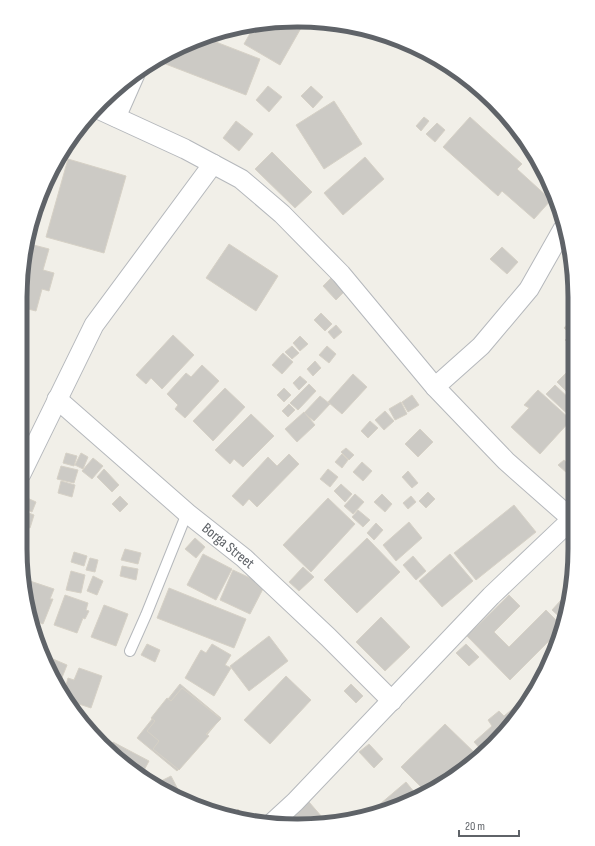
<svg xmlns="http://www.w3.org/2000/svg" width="595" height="846" font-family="'Sofia Sans Condensed',sans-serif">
<rect width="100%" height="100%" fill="#f1efe8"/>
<g fill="#cccac5" stroke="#d6d1c6">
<polygon points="305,21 280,65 244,44 256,23"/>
<polygon points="232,29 228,36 220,32"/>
<polygon points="203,37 260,59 246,95 163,63 166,54"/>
<polygon points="268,86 282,97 269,112 256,100"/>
<polygon points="311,86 323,97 313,108 301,96"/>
<polygon points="334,101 362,144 324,169 296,125"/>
<polygon points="424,117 429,121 421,131 416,126"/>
<polygon points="470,117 522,164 517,169 551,200 534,219 502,191 498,196 443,147"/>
<polygon points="236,121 253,134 239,151 223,138"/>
<polygon points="437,123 445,130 435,142 426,134"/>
<polygon points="272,152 312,192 295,208 255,169"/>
<polygon points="365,157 384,179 343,215 324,193"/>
<polygon points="68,159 126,176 104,253 46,237"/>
<polygon points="26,243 49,249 43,270 54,273 49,291 42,289 36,311 24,308"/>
<polygon points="229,244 278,276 256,311 206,278"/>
<polygon points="502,247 518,262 507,274 490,259"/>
<polygon points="333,276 347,289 336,300 323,286"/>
<polygon points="321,313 332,324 325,331 314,320"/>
<polygon points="573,318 573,347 565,340 571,334 564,328"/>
<polygon points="336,325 342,332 334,339 328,332"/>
<polygon points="173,335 194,355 162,389 151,378 146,384 136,375"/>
<polygon points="300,336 308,344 300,351 293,343"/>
<polygon points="292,346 299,353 292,359 285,352"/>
<polygon points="327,346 336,354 329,363 319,355"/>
<polygon points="283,353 293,362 282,374 272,365"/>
<polygon points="315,361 321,368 313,376 307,369"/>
<polygon points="202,365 219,381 185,418 175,409 178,405 167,394 186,373 191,377"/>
<polygon points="571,368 573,370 573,398 557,382"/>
<polygon points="353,374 367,387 342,414 328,402"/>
<polygon points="300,376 307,382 299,390 293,383"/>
<polygon points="309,384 316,391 298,410 290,403"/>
<polygon points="555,385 573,402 573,419 546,394"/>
<polygon points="225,388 245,407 213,441 193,421"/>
<polygon points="284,388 291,395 284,402 277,395"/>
<polygon points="538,390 571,420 540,454 511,427 529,408 524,405"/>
<polygon points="412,395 419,405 408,412 402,402"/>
<polygon points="320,396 330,404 314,421 304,413"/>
<polygon points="401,402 407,414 395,420 389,409"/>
<polygon points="289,404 295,410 288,417 282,411"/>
<polygon points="385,411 394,421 384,430 375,420"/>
<polygon points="304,412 315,425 297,442 285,429"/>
<polygon points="251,414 274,436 243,467 234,459 230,464 215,450"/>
<polygon points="370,421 378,428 368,438 361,431"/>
<polygon points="420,429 433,442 418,457 405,444"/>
<polygon points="346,448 354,455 349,460 341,452"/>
<polygon points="66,453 77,456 74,466 63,463"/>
<polygon points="81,453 88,457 83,469 75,465"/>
<polygon points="289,454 299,464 257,507 249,499 243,506 232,496 268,457 277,466"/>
<polygon points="342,454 348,460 342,468 335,462"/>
<polygon points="93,458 103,466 92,479 82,471"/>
<polygon points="564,460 572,467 567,473 558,465"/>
<polygon points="362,462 372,471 363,481 353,472"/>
<polygon points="61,466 78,470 74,483 57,479"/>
<polygon points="104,469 119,485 112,492 97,477"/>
<polygon points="328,469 338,477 330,487 320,479"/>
<polygon points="408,471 418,483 412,488 402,477"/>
<polygon points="61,481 75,485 72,497 58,493"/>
<polygon points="341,484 352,494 345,502 334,491"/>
<polygon points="428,492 435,499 426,508 419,501"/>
<polygon points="355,494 364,502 353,514 344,506"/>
<polygon points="382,494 392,504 385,512 374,502"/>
<polygon points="120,496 128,504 120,512 112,504"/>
<polygon points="411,496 416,502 408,509 403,503"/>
<polygon points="25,497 36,502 32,512 21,507"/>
<polygon points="328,498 355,524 311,572 283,545"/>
<polygon points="514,505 536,532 476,580 454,553"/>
<polygon points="21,510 34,515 30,528 20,524"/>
<polygon points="358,510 370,520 363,527 352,517"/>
<polygon points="409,522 422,538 396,561 383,545"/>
<polygon points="376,523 383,530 374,540 367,533"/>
<polygon points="195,538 205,547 196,558 185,549"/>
<polygon points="367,538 400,572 357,613 324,580"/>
<polygon points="125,549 141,553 138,564 121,560"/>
<polygon points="74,552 87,556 84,566 71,562"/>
<polygon points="203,554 232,569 216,600 187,585"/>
<polygon points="450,554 473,581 442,607 419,581"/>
<polygon points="413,556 426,571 416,580 403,565"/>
<polygon points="90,558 98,560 95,572 86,570"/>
<polygon points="122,566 138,569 136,580 120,576"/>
<polygon points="303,567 314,577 299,591 289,582"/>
<polygon points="233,570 265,585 250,614 220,600"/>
<polygon points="71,571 85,575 81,593 66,590"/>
<polygon points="93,576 103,581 97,595 87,591"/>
<polygon points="30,581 54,589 50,599 53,599 43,624 29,619 26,592"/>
<polygon points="169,588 246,619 234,648 157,618"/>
<polygon points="570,590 566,620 565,622 552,610"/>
<polygon points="65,595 88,603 86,610 89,611 85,619 83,618 77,633 54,625"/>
<polygon points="509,595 520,606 494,632 509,647 546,610 563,627 510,680 467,636"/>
<polygon points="104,605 128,614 116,646 91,637"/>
<polygon points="381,617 410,647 385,671 356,642"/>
<polygon points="269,636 288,661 249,691 230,666"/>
<polygon points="147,644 160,650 155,662 141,655"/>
<polygon points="212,644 231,655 225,665 231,668 214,696 185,678 201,650 206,653"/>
<polygon points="466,644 479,657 469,666 456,653"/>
<polygon points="46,656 67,665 59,685"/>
<polygon points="79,668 102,676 91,708 67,700 70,691 65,689 68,678 74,680"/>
<polygon points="286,676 311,700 270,744 244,720"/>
<polygon points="180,684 221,718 177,771 137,738"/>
<polygon points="351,684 363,696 356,703 344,691"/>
<polygon points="182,688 221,719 206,734 209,736 179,770 153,749 159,741 147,731 155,721 151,718 167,698 171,701"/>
<polygon points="523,700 526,703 518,717 484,753 474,742 492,726 488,720 499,711 504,716"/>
<polygon points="445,724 478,756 471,763 427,793 401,767"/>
<polygon points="113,742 149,761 142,774 115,757 108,750"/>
<polygon points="369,744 383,759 374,768 359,752"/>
<polygon points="171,776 184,801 157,783"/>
<polygon points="406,782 419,798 374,811 373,810"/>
<polygon points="309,802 322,817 315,824 300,824 294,816"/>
<polygon points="238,809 248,820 232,816"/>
</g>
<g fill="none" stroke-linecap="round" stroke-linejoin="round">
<defs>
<polyline id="service" points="130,651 146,615 187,513"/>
<g id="minor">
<polyline points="98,109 185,149 241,179 282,214 341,274 435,387 506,461 574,521"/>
<polyline points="116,117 135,74"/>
<polyline points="435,387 481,346 529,289 563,229"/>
<polyline points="57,399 187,513 244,558 328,637 392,701"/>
<polyline points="21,474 94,325 213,164"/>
<polyline points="271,824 295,802 491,596 572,519"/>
</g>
</defs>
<use href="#service" stroke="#b5b8bc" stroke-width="12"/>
<use href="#minor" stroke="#b5b8bc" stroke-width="21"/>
<use href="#service" stroke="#fff" stroke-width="10"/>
<use href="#minor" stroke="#fff" stroke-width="19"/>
</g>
<g text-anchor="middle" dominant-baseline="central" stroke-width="3" stroke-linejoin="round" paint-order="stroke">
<g font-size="15" fill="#5f6368" stroke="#fff">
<text transform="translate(228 546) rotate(39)">Borga Street</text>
</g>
</g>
<path d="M0 0H595V846H0ZM297 27H298A270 270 0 0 1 568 297V549A270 270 0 0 1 298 819H297A270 270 0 0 1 27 549V297A270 270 0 0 1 297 27Z" fill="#fff" fill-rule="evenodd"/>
<path fill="none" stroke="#5f6368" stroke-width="5" d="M297 27H298A270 270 0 0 1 568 297V549A270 270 0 0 1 298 819H297A270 270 0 0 1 27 549V297A270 270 0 0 1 297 27Z"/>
<path d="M459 830v6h60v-6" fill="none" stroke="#5f6368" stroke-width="2"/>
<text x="465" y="830" font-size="12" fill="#5f6368" stroke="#ffffff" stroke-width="3" paint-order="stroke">20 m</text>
</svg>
